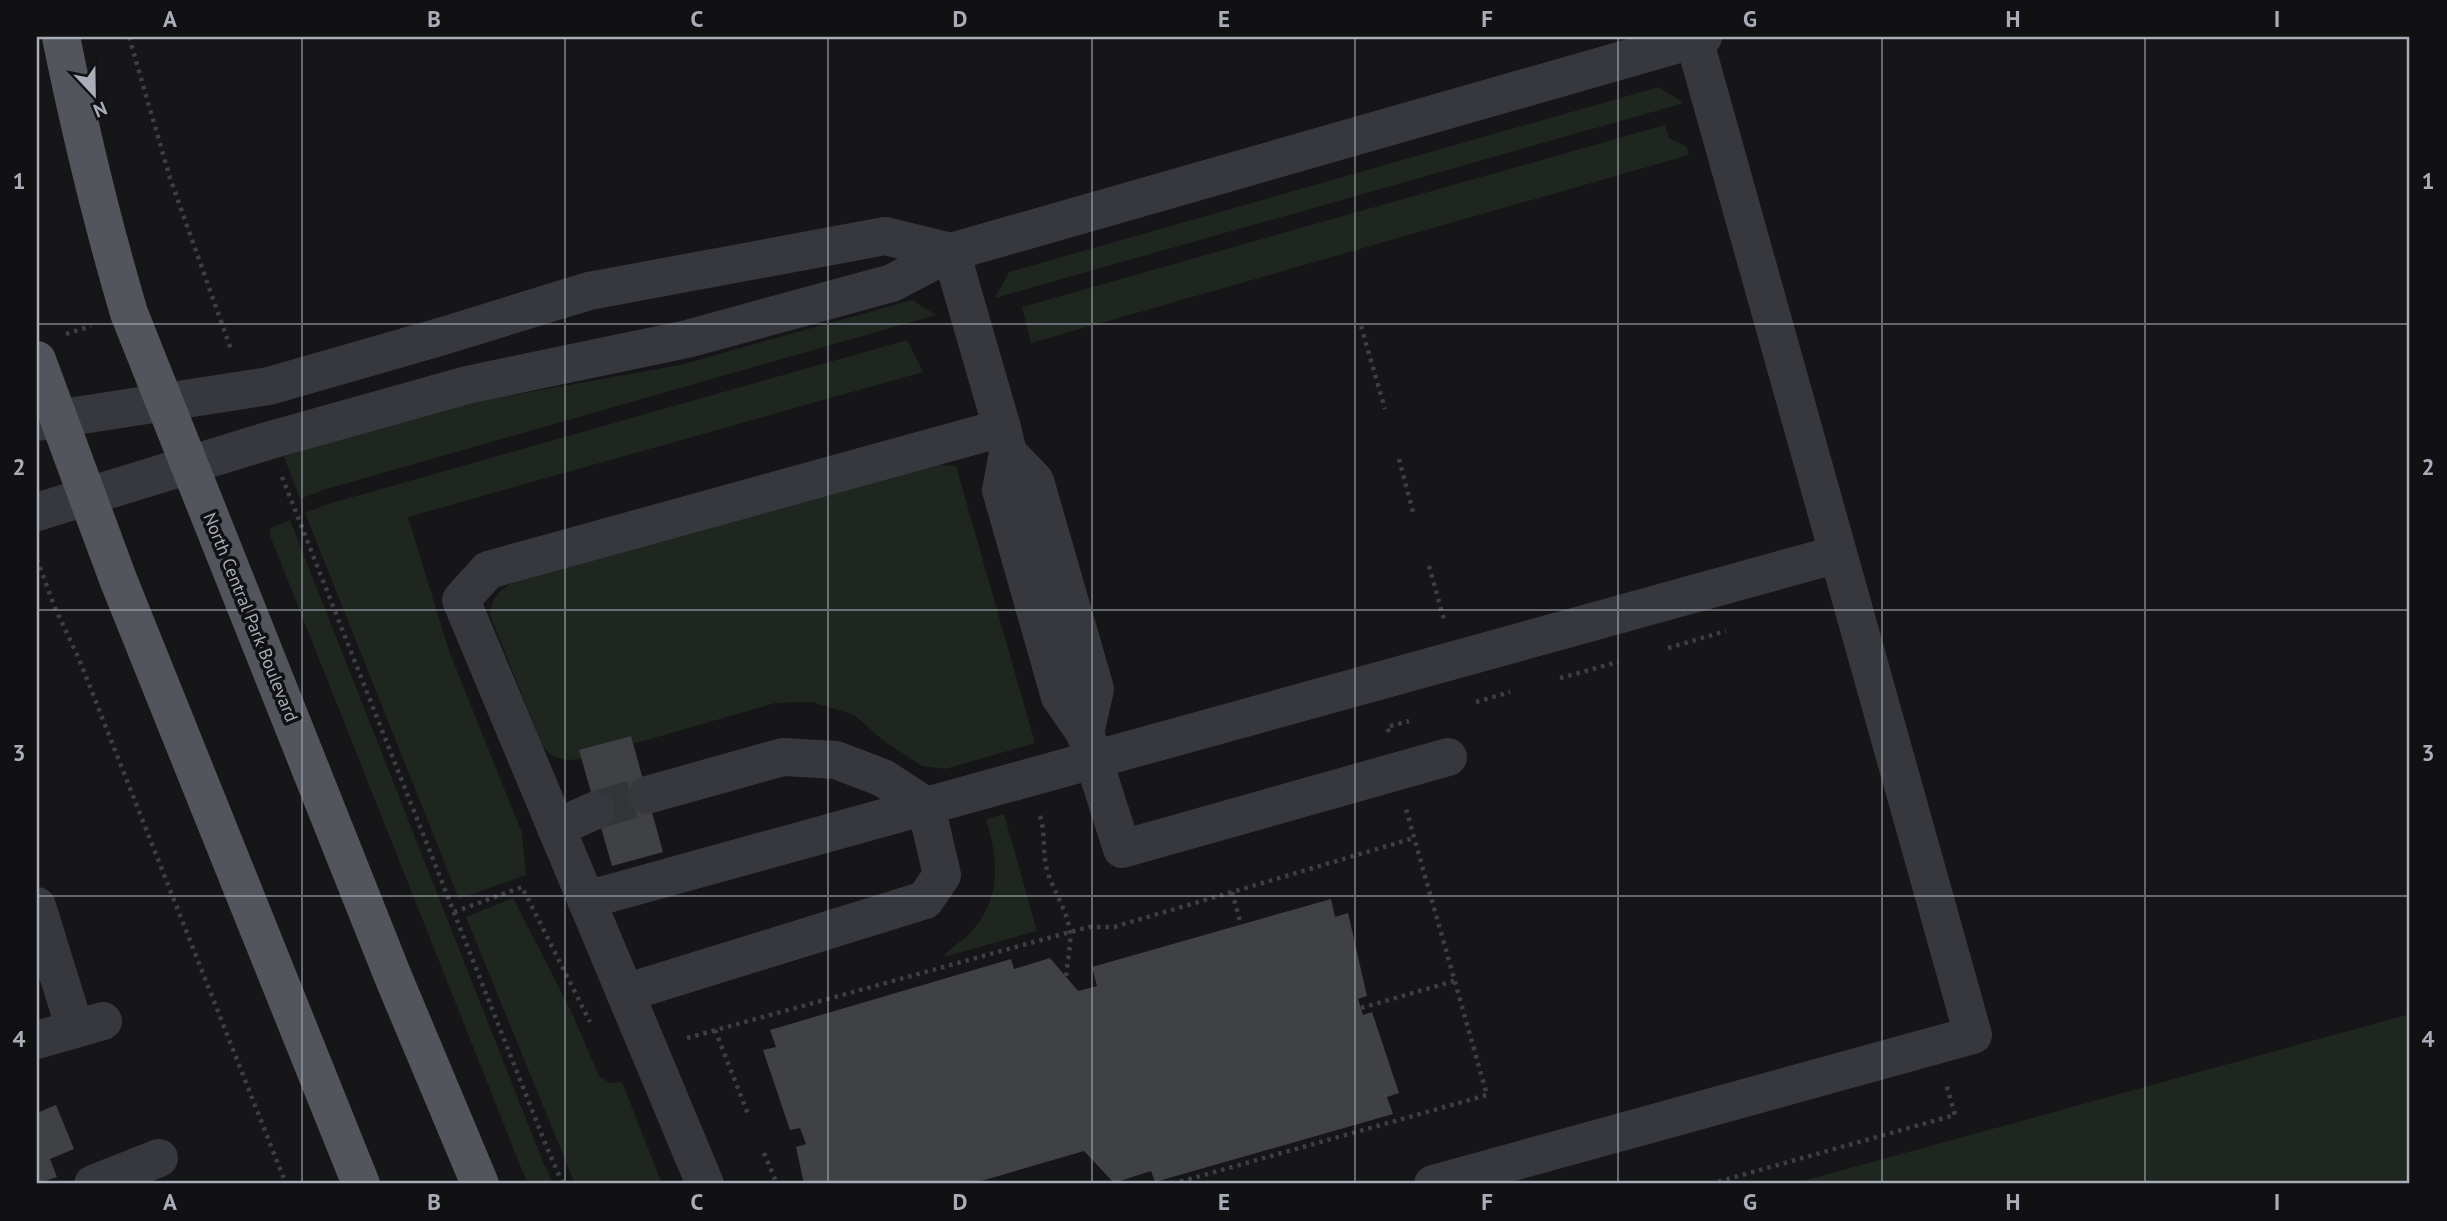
<svg xmlns="http://www.w3.org/2000/svg" width="2447" height="1221" font-family="'PT Sans',sans-serif">
<rect width="100%" height="100%" fill="#161618"/>
<g fill="#1e261f">
<polygon points="1659,87 1684,103 995,298 1009,272"/>
<polygon points="1665,125 1669,138 1687,147 1689,155 1031,343 1022,307"/>
<polygon points="912,300 936,315 323,490 300,499 284,457 302,449 463,404 680,365"/>
<polygon points="907,340 923,372 408,517 449,651 522,833 526,875 459,899 305,513 328,504"/>
<path d="M930 464 956 466 1035 743 945 769 922 766 884 741 854 715 812 702 775 703 633 744 631 736 580 750 582 759C564 761 555 760 543 747L490 615C492 599 497 593 510 584Z"/>
<polygon points="290,520 539,1152 553,1184 528,1184 524,1175 269,533 271,528"/>
<path d="M1004 814 1037 931 944 957C950 947 960 943 968 935 1002 901 999 862 986 819Z"/>
<polygon points="513,898 571,1011 599,1076 610,1083 622,1082 662,1184 575,1184 466,917"/>
<polygon points="2410,1014 2410,1184 1792,1184"/>
</g>
<g fill="#404145">
<polygon points="631,736 663,852 612,866 579,750"/>
<polygon points="1331,899 1335,917 1348,913 1367,996 1358,999 1363,1015 1372,1012 1399,1093 1387,1097 1393,1114 1155,1182 1151,1171 1114,1183 1084,1151 971,1184 804,1184 796,1147 806,1144 800,1128 790,1130 763,1050 776,1047 770,1030 1011,959 1014,969 1050,958 1078,991 1097,986 1092,967"/>
<polygon points="56,1105 74,1149 50,1159 57,1177 37,1184 37,1113"/>
</g>
<g fill="none" stroke-linecap="round" stroke-linejoin="round">
<polyline stroke="#333438" stroke-width="38" stroke-dasharray="38 19" stroke-linecap="butt" points="596,810 647,795"/>
<g stroke="#3d3f44" stroke-width="4.5" stroke-dasharray="3.5 5" stroke-linecap="butt">
<polyline points="129,37 170,178 232,352"/>
<polyline points="1361,326 1385,409"/>
<polyline points="66,334 91,326"/>
<polyline points="1399,459 1414,516"/>
<polyline points="282,477 547,1148 563,1184"/>
<polyline points="37,559 55,608 79,659 286,1184"/>
<polyline points="1429,566 1445,623"/>
<polyline points="1668,648 1726,631"/>
<polyline points="1560,678 1618,662"/>
<polyline points="1476,702 1510,692"/>
<polyline points="1389,732 1387,727 1409,721"/>
<path d="M1040 816C1046 834 1042 852 1047 870 1053 891 1068 911 1070 933 1071 947 1067 963 1066 977"/>
<polyline points="1232,892 1241,925"/>
<polyline points="454,912 522,887 590,1022"/>
<polyline points="1361,1008 1454,981"/>
<polyline points="715,1030 748,1114"/>
<polyline points="687,1038 1070,932 1089,927 1114,927 1414,838"/>
<polyline points="764,1153 777,1184"/>
<polyline points="1172,1184 1487,1095 1406,809"/>
<polyline points="1710,1184 1955,1115 1946,1084"/>
</g>
<g stroke="#37383d" stroke-width="38">
<polyline points="37,422 269,386 443,336 589,291 885,236 951,252"/>
<polyline points="1002,428 1008,453 1001,490 1060,697 1085,733 1122,849 1448,757"/>
<polyline points="1008,453 1035,481 1095,689 1085,733"/>
<polyline points="37,512 267,441 467,385 687,339 892,283 951,252 1703,37"/>
<polyline points="556,828 596,810"/>
<polyline points="586,900 1838,554"/>
<polyline points="37,906 75,1029"/>
<polyline points="625,993 925,900 942,875 926,806 883,778 836,760 783,757 647,795"/>
<polyline points="37,1040 103,1021"/>
<polyline points="93,1184 159,1158"/>
<polyline points="705,1184 461,600 488,570 1002,428 951,252"/>
<polyline points="1433,1184 1973,1035 1694,39"/>
</g>
<g stroke="#53555c" stroke-width="38">
<path d="M61 37C80 130 102 222 129 313L394 979 480 1184"/>
<polyline points="37,360 118,579 361,1184"/>
</g>
</g>
<path fill="none" stroke="#a8adb8" stroke-width="2" stroke-opacity="0.55" d="M302 37V1184M565 37V1184M828 37V1184M1092 37V1184M1355 37V1184M1618 37V1184M1882 37V1184M2145 37V1184M37 324H2410M37 610H2410M37 896H2410"/>
<g text-anchor="middle" dominant-baseline="central" stroke-width="7" stroke-linejoin="round" paint-order="stroke">
<g font-size="18" fill="#a8adb8" stroke="#111113">
<text transform="translate(251 617) rotate(68)">North Central Park Boulevard</text>
</g>
</g>
<rect width="2447" height="1221" fill="none" stroke="#111113" stroke-width="77"/>
<g transform="translate(94 94) rotate(158)" stroke="#111113" stroke-width="5" paint-order="stroke">
<path d="M0-5L12 26L0 18L-12 26Z" fill="#a8adb8"/>
<text y="-10" font-size="19" font-weight="bold" text-anchor="middle" fill="#a8adb8">N</text>
</g>
<rect x="38" y="38" width="2370" height="1144" fill="none" stroke="#a8adb8" stroke-width="2.5"/>
<g font-size="23" text-anchor="middle" font-weight="bold" fill="#a8adb8">
<text x="170" y="27">A</text>
<text x="434" y="27">B</text>
<text x="697" y="27">C</text>
<text x="960" y="27">D</text>
<text x="1224" y="27">E</text>
<text x="1487" y="27">F</text>
<text x="1750" y="27">G</text>
<text x="2013" y="27">H</text>
<text x="2277" y="27">I</text>
<text x="19" y="189">1</text>
<text x="2428" y="189">1</text>
<text x="19" y="475">2</text>
<text x="2428" y="475">2</text>
<text x="19" y="761">3</text>
<text x="2428" y="761">3</text>
<text x="19" y="1047">4</text>
<text x="2428" y="1047">4</text>
<text x="170" y="1210">A</text>
<text x="434" y="1210">B</text>
<text x="697" y="1210">C</text>
<text x="960" y="1210">D</text>
<text x="1224" y="1210">E</text>
<text x="1487" y="1210">F</text>
<text x="1750" y="1210">G</text>
<text x="2013" y="1210">H</text>
<text x="2277" y="1210">I</text>
</g>
</svg>
